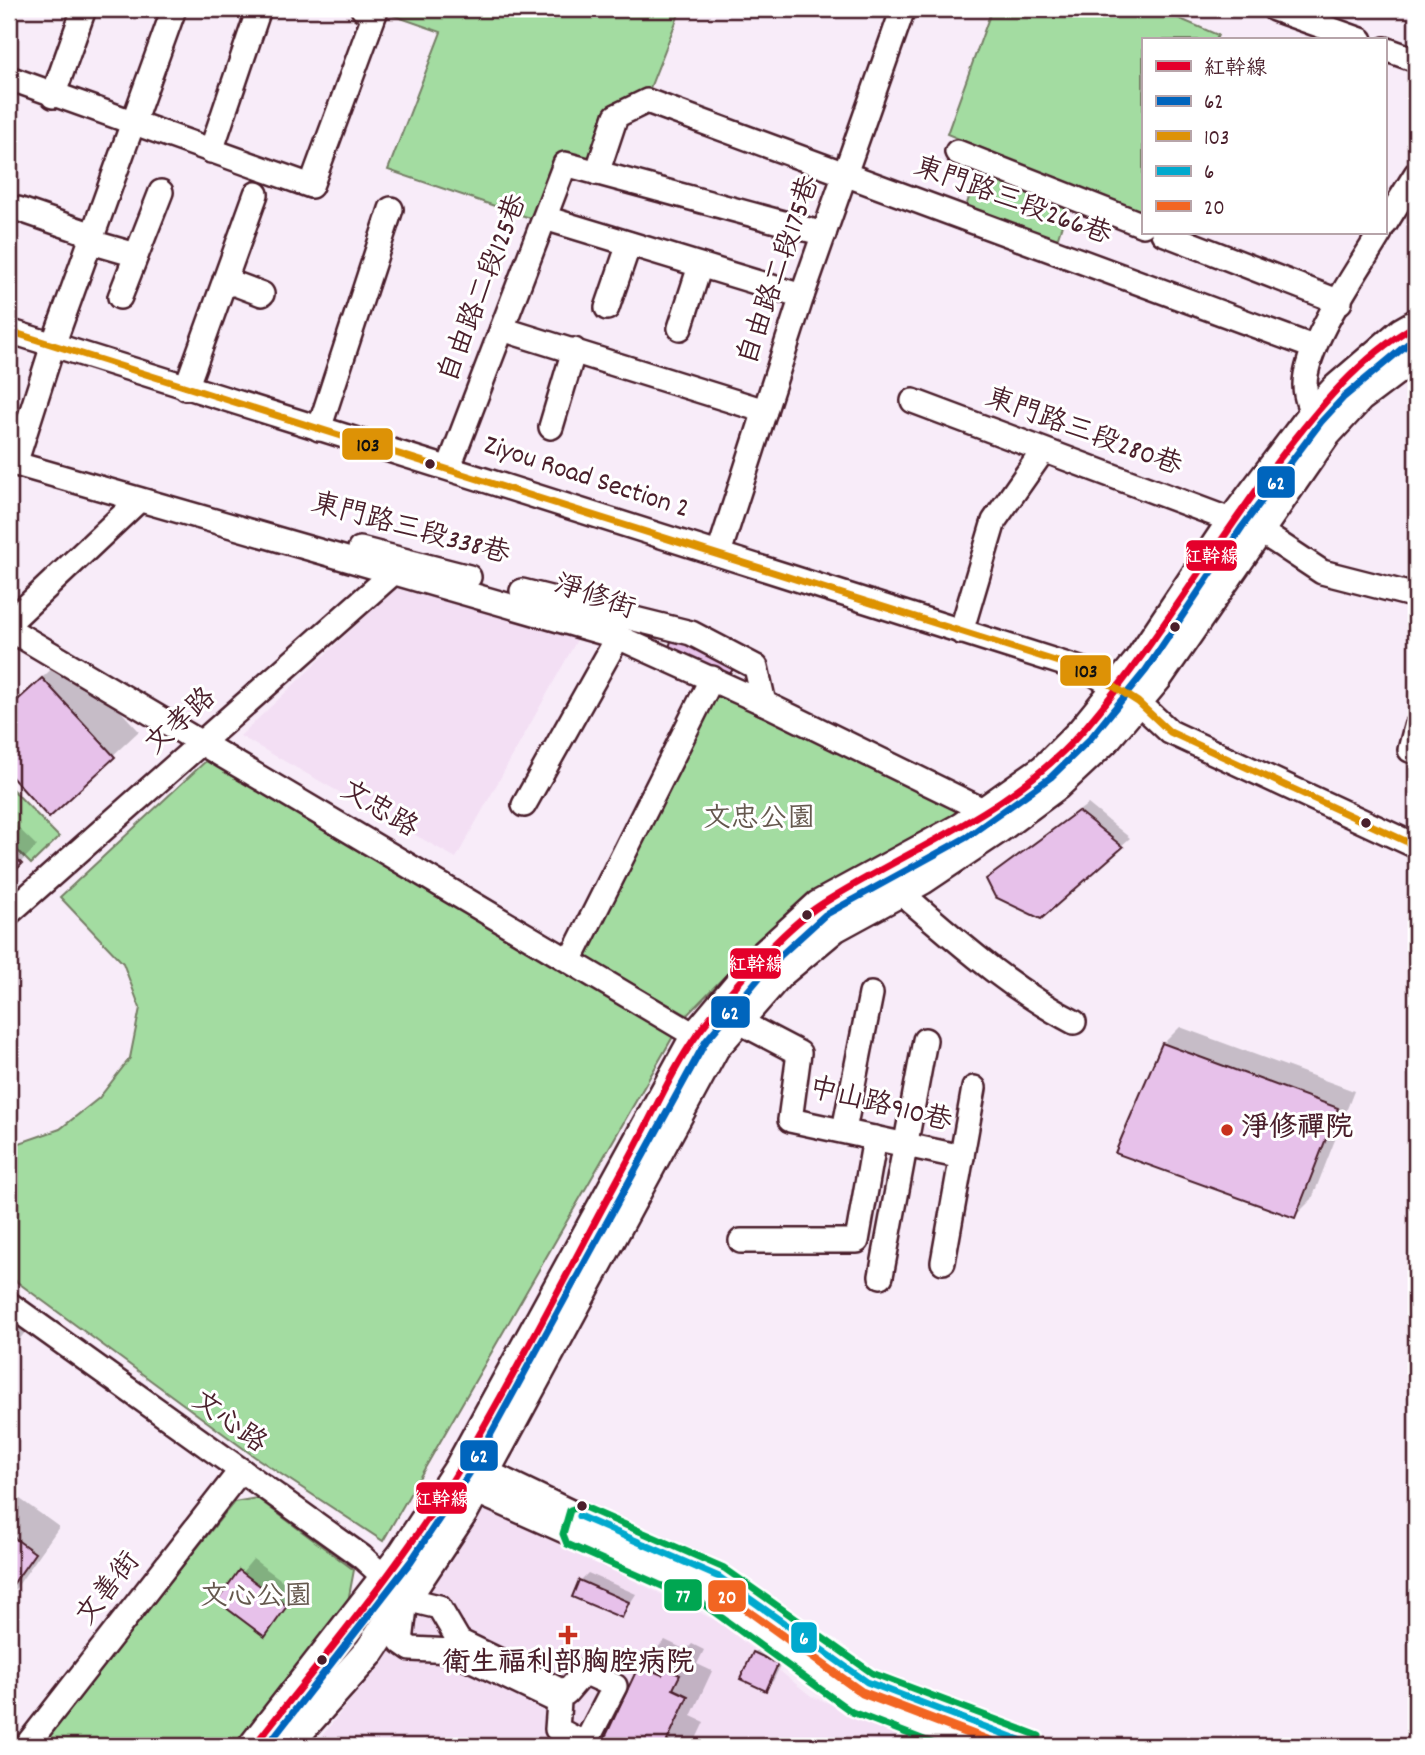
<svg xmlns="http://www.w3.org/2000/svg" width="1425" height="1755" font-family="Dekko,'LXGW WenKai TC',sans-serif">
<rect width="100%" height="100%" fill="#f8ecf9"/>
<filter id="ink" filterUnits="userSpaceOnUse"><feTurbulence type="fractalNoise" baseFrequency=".0143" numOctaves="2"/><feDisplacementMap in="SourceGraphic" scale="14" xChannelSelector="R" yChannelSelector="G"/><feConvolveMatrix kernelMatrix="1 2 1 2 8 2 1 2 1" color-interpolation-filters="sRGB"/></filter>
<g filter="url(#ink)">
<g fill="#f3dff4">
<polygon points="395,588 578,638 456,858 240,736"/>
<polygon points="476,1504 719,1622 811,1696 937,1746 314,1746 391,1649"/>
</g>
<g fill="#a3dca1" stroke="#767e66" stroke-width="2">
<polygon points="375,9 681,9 648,93 614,112 595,169 561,159 536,220 388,170 441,32"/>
<polygon points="992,9 1157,9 1218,35 1216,40 1143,40 1143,214 947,134"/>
<polygon points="978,169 1069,203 1056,243 966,207"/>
<polygon points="716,692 973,813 803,908 723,978 687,1015 583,956"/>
<polygon points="208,759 675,1033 383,1541 255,1457 9,1276 9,1140 17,1144 60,1129 99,1098 130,1058 140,1008 123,963 60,897"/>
<polygon points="9,786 59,837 31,864 9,842"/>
<polygon points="257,1498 354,1570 346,1612 236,1746 38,1746 234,1502"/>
</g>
<g fill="#0003">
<polygon points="68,654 139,731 49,815 9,771 9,708"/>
<polygon points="1088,804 1130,838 1041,917 989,879"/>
<polygon points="9,819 37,846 9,874"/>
<polygon points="1180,1027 1354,1091 1312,1199 1295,1216 1163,1044"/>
<polygon points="9,1297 36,1317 9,1354"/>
<polygon points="9,1491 59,1527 9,1598"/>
<polygon points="253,1559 299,1593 265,1634 219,1600"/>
<polygon points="588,1573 636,1594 622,1616 580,1581"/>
<polygon points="665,1640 686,1650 692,1644 704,1650 697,1664 712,1671 691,1716 704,1722 696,1739 688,1746 602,1746 640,1666"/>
<polygon points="762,1645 785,1656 773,1681 765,1689 742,1678 754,1653"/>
</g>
<g fill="#e7c1ea" stroke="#4a1f2b" stroke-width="2">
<polygon points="673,634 738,662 729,675 669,648"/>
<polygon points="42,678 115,757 49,818 9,774 9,708"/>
<polygon points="1078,811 1123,847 1041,919 995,897 986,879"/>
<polygon points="9,851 22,864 9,877"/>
<polygon points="1162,1043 1338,1108 1295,1218 1115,1153"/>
<polygon points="9,1534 35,1553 9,1590"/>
<polygon points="239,1570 287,1606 265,1637 217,1601"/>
<polygon points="579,1580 629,1602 622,1618 572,1597"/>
<polygon points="753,1652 778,1664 766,1691 740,1679"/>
<polygon points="639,1665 662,1675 665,1668 680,1675 673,1689 688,1696 667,1741 678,1746 601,1746"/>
</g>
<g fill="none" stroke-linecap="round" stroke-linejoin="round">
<defs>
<g id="minor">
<polyline points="1274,9 1361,40"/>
<polyline points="1385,49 1416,60"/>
<polyline points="9,78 311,186 375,13 363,9"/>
<polyline points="53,96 84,9"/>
<polyline points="211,151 259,9"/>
<polyline points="957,152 1143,225"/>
<polyline points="597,173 616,116 647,101 1313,347"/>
<polyline points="18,209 93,235"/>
<polyline points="545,218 802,296"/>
<polyline points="1385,224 1416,174"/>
<polyline points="1163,233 1340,302"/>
<polyline points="91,242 136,255"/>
<polyline points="225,280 262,294"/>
<polyline points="120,297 161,192"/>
<polyline points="607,308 629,244"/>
<polyline points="680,328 700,266"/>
<polyline points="502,329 765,411"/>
<path d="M9 331C371 442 732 560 1093 673L1138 702 1170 732 1416 846"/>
<polyline points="186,388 256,194"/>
<polyline points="913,401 1233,521"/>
<path d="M1319 426C1312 415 1305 398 1305 385 1305 344 1359 269 1380 233"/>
<polyline points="551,427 574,350"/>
<polyline points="319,429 391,209"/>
<polyline points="9,462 618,637 764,703 985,811 993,822"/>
<polyline points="15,464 53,345 174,9"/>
<polyline points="449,467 565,164 824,234"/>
<polyline points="1257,529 1322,572 1416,596"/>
<polyline points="360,549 469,577"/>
<polyline points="719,553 802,296 903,9"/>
<polyline points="522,591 691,633 756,667 764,703"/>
<polyline points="9,623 139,500"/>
<polyline points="9,629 711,1045"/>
<polyline points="961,632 994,521 1043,451"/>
<polyline points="1416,727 1410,750 1416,752"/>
<polyline points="524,805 618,637"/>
<path d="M893 880 899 891C955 939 1008 988 1074 1022"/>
<polyline points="9,913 392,574"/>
<polyline points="571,959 712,678"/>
<polyline points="738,1021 799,1053 790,1120 962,1157"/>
<polyline points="844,1130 871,994"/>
<polyline points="741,1241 857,1241 875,1138"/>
<polyline points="943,1262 974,1088"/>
<polyline points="881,1276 925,1040"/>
<polyline points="9,1304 362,1557 396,1588"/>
<polyline points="469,1469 485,1471 579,1516 719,1577 867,1682 1035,1746"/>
<polyline points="467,1478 475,1491 708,1595 857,1703 968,1746"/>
<polygon points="406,1599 439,1607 459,1641 566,1693 584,1672 615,1686 585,1744 557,1729 559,1702 453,1651 411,1649 401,1642"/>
<polyline points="26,1746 241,1470"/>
</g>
<g id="major">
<polyline points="254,1746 403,1555 460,1468 697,1035 761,959 819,906 962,828 1044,770 1082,732 1138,663 1233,521 1313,415 1337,389 1402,333 1416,325"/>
<polyline points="285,1746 370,1651 463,1511 714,1047 779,973 834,927 922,879 998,828 1056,785 1104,740 1157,677 1325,434 1359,397 1416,354"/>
</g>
</defs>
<use href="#minor" stroke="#4a1f2b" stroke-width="28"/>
<use href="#major" stroke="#4a1f2b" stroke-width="35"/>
<use href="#minor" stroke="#fff" stroke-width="23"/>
<use href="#major" stroke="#fff" stroke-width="30"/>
<defs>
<path id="bus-1" d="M254 1746C325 1655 401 1567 460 1468 521 1366 574 1259 631 1155 653 1115 672 1069 699 1032 729 992 780 931 822 904 913 846 1012 813 1085 728 1156 645 1211 550 1277 462 1316 411 1359 357 1416 325"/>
<polyline id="bus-2" points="267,1746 411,1561 469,1474 706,1041 769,966 825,915 967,837 1051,777 1090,739 1146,670 1242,527 1321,422 1344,397 1416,337"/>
<polyline id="bus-3" points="9,331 1093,673 1138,702 1170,732 1416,846"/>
<polyline id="bus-4" points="579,1516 719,1577 867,1682 1035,1746"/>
<polyline id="bus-5" points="972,1736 862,1694 713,1586 862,1691 1006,1746"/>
<polyline id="bus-6" points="940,1746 852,1712 703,1604 567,1544 563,1534 570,1510 582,1506 724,1568 872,1673 1039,1736"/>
</defs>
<use href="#bus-1" stroke="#fff" stroke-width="12"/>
<use href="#bus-2" stroke="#fff" stroke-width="12"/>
<use href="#bus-3" stroke="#fff" stroke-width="12"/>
<use href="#bus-4" stroke="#fff" stroke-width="12"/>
<use href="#bus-5" stroke="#fff" stroke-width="12"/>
<use href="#bus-6" stroke="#fff" stroke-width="12"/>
<use href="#bus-1" stroke="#e4002b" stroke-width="7"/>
<use href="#bus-2" stroke="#0065bd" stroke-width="7"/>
<use href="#bus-3" stroke="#dd9206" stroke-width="7"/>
<use href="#bus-4" stroke="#00a9ce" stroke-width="7"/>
<use href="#bus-5" stroke="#f26522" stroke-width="7"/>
<use href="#bus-6" stroke="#00a651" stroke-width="7"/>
</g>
</g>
<g fill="#4a1f2b" stroke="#fff" stroke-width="2.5">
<circle cx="430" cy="464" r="6"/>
<circle cx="1175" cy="627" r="6"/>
<circle cx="1366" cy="823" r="6"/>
<circle cx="807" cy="915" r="6"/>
<circle cx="582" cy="1506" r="6"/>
<circle cx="322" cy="1660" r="6"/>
</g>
<g fill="#c8321e" stroke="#fff" stroke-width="2.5">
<circle cx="1227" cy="1130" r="7"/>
<path d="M564.5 1624.5h7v7h7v7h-7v7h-7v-7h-7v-7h7z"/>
</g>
<g text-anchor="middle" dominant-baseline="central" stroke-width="6" stroke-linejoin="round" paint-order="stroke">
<g font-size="28" fill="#4a1f2b" stroke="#fff">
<text transform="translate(1012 203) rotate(20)">東門路三段266巷</text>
<text transform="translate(781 271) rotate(-71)">自由路二段175巷</text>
<text transform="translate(485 289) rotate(-69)">自由路二段125巷</text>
<text transform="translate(1083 434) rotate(20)">東門路三段280巷</text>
<text transform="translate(586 479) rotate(18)">Ziyou Road Section 2</text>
<text transform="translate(410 531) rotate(15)">東門路三段338巷</text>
<text transform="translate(594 599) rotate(19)">淨修街</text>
<text transform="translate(182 723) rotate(-42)">文孝路</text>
<text transform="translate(378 811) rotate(31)">文忠路</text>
<text transform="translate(880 1107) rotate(14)">中山路910巷</text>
<text transform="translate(228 1424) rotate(36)">文心路</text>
<text transform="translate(110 1590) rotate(-52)">文善街</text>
</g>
<g font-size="28" fill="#65584e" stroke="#fff">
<text x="759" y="821">文忠公園</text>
<text x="256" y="1599">文心公園</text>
</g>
<g font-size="28" font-weight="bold" fill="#4a1f2b" stroke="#fff" text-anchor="start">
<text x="1241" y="1130">淨修禪院</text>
<text x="568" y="1665" text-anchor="middle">衛生福利部胸腔病院</text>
</g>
</g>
<g stroke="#fff" stroke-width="2.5">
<rect x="341" y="427" width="53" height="34" rx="7" fill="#dd9206"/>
<rect x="1256" y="465" width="40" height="34" rx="7" fill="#0065bd"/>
<rect x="1185" y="539" width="53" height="33" rx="7" fill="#e4002b"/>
<rect x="1059" y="654" width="53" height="33" rx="7" fill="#dd9206"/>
<rect x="729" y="947" width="53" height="33" rx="7" fill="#e4002b"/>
<rect x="710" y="995" width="41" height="34" rx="7" fill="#0065bd"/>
<rect x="459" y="1439" width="40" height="33" rx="7" fill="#0065bd"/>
<rect x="415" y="1481" width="53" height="34" rx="7" fill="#e4002b"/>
<rect x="663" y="1578" width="40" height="34" rx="7" fill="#00a651"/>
<rect x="707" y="1579" width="40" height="34" rx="7" fill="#f26522"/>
<rect x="790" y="1621" width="28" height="33" rx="7" fill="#00a9ce"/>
</g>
<g font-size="19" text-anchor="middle" font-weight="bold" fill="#fff">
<text x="1276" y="489">62</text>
<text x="1211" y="562">紅幹線</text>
<text x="756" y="970">紅幹線</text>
<text x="730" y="1019">62</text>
<text x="479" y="1462">62</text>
<text x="441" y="1505">紅幹線</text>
<text x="683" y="1602">77</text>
<text x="727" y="1603">20</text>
<text x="804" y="1644">6</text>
</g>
<g font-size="19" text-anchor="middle" font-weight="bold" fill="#111">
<text x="368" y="451">103</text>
<text x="1086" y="677">103</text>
</g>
<rect width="1425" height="1755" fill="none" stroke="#fff" stroke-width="35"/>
<rect x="18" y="18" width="1390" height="1720" fill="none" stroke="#4a1f2b" stroke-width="2.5" filter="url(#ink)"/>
<rect x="1142" y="38" width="245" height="196" fill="#ffffff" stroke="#b7a5aa" stroke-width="2"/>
<rect x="1156" y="61" width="35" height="10" fill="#e4002b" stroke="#b7a5aa" stroke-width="2"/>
<text x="1204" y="74" font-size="21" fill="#4a1f2b">紅幹線</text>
<rect x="1156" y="96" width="35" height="10" fill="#0065bd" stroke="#b7a5aa" stroke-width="2"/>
<text x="1204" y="108" font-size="21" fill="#4a1f2b">62</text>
<rect x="1156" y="131" width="35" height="10" fill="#dd9206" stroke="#b7a5aa" stroke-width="2"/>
<text x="1204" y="144" font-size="21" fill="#4a1f2b">103</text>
<rect x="1156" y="166" width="35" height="10" fill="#00a9ce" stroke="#b7a5aa" stroke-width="2"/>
<text x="1204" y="178" font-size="21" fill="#4a1f2b">6</text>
<rect x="1156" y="201" width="35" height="10" fill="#f26522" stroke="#b7a5aa" stroke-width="2"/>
<text x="1204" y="214" font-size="21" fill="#4a1f2b">20</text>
</svg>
